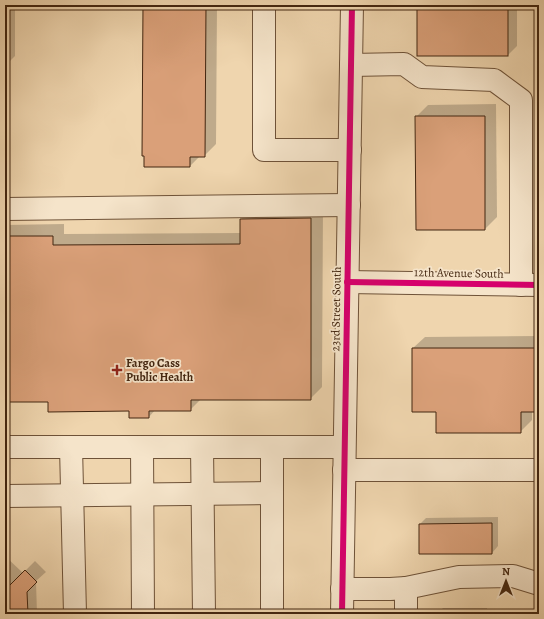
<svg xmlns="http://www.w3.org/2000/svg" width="544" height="619" font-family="Alegreya,serif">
<rect width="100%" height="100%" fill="#efd5ae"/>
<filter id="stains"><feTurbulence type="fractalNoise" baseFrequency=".005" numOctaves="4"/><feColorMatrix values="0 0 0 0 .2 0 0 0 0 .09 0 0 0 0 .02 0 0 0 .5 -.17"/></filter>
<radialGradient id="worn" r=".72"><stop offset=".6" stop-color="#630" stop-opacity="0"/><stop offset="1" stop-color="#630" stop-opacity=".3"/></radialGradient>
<g fill="#0003">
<polygon points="5,5 15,5 15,56 5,66"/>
<polygon points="144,5 217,5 216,144 204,156 200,156 190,166"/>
<polygon points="421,5 517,5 517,46 508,55 418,8"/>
<polygon points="496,104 497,217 485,229 417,229 416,117 428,105"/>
<polygon points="252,207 323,207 322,387 310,399 201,399 190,410 155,410 149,417 130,410 49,401 5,401 5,225 64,224 64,234 241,233 241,219"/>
<polygon points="539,336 539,411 532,411 532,420 520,432 437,411 413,348 425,337"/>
<polygon points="498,517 498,546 492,553 420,524 426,518"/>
<polygon points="5,556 23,573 35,561 46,572 36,581 37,614 5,614"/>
<polygon points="443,608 487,608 487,614 437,614"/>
</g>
<g fill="#daa079" stroke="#432610">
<polygon points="143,5 206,5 205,157 190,157 190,167 144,167 144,156 142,156"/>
<rect x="417" y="8" width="91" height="48"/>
<polygon points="415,116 485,116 485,230 416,230"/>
<polygon points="311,218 311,400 191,400 191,411 149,411 149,418 129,418 129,411 48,412 48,402 5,402 5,236 53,236 53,245 240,244 240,219"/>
<polygon points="412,348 539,348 539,412 521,412 521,433 436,433 436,412 412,412"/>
<polygon points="492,523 492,554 419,554 419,524"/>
<polygon points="25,570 37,582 27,592 28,614 5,614 5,590"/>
</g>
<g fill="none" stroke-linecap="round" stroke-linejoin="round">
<defs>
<g id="minor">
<polyline points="264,5 264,150 350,150"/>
<polyline points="351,65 404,64 422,77 494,80 521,100 521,285"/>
<polyline points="5,209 349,205"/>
<polyline points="347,282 539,285"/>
<polyline points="5,447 344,447"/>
<polyline points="71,447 75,614"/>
<polyline points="142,447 143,614"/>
<polyline points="202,447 204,614"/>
<polyline points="272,447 272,614"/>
<polyline points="344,470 533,470"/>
<polyline points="5,496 272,493"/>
<polyline points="406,588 459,577 513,576 539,584"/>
<polyline points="342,589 390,589 406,588 406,614"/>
<polyline points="342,614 352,5"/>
</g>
</defs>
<use href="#minor" stroke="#6e5238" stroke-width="24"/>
<use href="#minor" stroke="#f5e4ca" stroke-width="22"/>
<defs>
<g id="cycleway">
<polyline points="347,282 539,285"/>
<polyline points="342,614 352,5"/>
</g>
</defs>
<use href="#cycleway" stroke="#f5e4ca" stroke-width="8"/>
<use href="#cycleway" stroke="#d6006c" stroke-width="6"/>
</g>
<path fill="#8f2418" stroke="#f5e4ca" stroke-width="1.5" d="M115 364h4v4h4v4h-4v4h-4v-4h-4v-4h4z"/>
<g text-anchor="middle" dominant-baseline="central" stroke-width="3.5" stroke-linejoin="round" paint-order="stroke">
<g font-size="12" fill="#432610" stroke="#f5e4ca">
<text transform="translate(459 273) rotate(1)">12th Avenue South</text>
<text transform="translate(336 309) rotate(-89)">23rd Street South</text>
</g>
<g font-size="12" font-weight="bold" fill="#432610" stroke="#f5e4ca" text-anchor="start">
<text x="126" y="363">Fargo Cass<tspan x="126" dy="14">Public Health</tspan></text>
</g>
</g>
<rect width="544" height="619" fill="none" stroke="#efd5ae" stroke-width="20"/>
<rect x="6" y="6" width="532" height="607" fill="none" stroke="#432610" stroke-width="2"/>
<rect x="10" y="10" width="524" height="599" fill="none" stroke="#432610"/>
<g transform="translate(506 581)" stroke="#f5e4ca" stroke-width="3" paint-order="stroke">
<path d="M0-3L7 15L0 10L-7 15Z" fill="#432610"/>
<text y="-6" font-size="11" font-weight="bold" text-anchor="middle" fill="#432610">N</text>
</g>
<rect width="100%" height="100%" filter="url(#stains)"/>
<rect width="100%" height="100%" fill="url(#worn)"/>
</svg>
